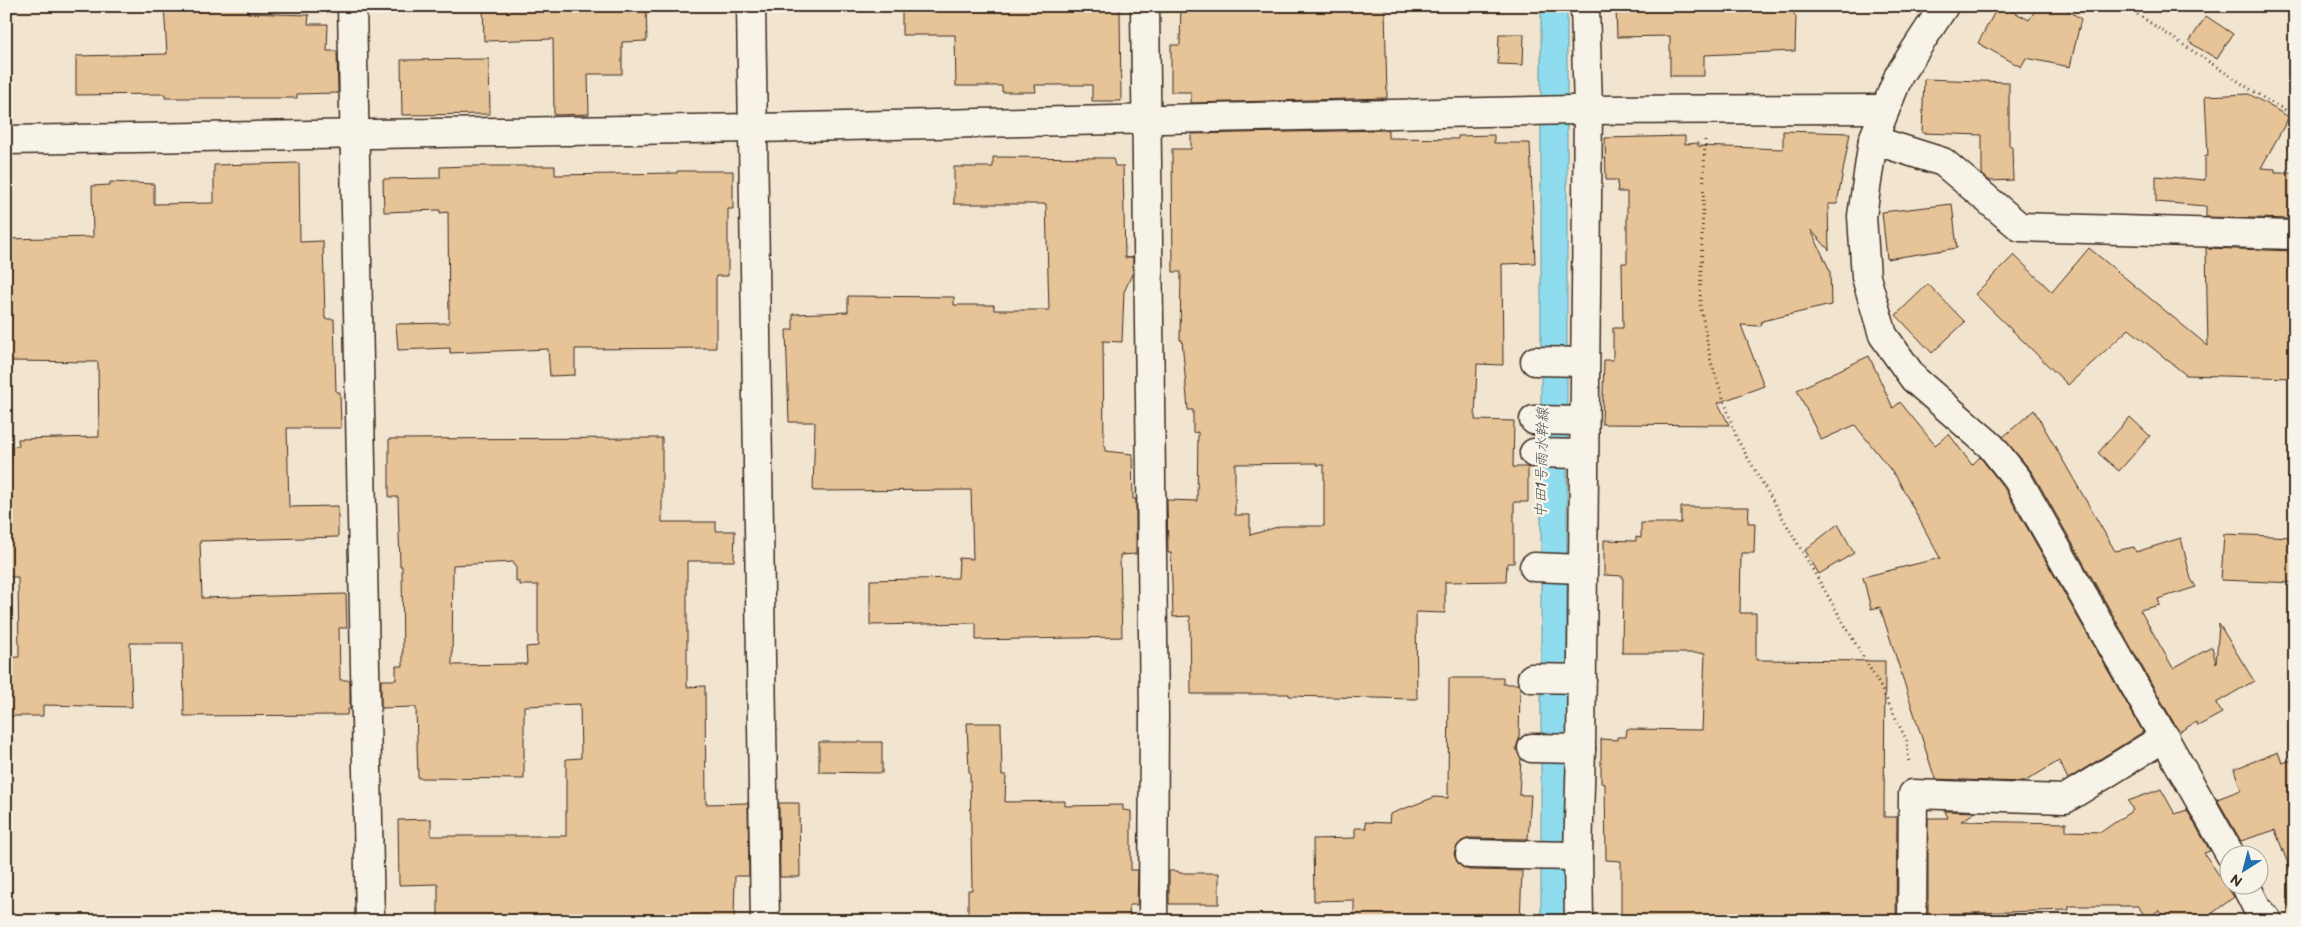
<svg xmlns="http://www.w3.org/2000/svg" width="2301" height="927" font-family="'Balsamiq Sans','Klee One',sans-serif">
<rect width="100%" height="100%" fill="#f2e5d0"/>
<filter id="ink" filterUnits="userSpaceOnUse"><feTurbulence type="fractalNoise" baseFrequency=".02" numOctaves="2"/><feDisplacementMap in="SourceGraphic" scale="10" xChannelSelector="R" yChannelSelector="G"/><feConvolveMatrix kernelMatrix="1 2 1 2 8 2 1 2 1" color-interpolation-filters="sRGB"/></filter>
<g filter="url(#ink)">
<rect fill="#8edced" stroke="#6d959a" x="1541" y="6" width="26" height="915"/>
<g fill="#e7c398" stroke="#3b2a1e" fill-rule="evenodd">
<polygon points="164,6 247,6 248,13 309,15 308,24 328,24 327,51 337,51 338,93 297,94 297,98 165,98 165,94 76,95 76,56 167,54"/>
<polygon points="483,6 646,6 647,41 622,42 622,74 588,74 589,114 554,115 553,39 484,41"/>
<polygon points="902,6 1120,6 1121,101 1092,101 1092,85 1035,85 1036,92 1002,92 1002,86 956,86 955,35 902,35"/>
<polygon points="1181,6 1385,6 1387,98 1191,103 1191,92 1171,92 1171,45 1180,45"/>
<polygon points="1700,6 1794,6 1794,15 1796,16 1795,51 1704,55 1704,76 1670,76 1670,36 1617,37 1616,8"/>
<polygon points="1998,6 2003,6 2029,20 2038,6 2062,6 2081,19 2070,67 2026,58 2021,67 1978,43"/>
<polygon points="2206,16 2233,34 2217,59 2189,42"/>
<polygon points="1499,34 1524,34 1523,65 1498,64"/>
<polygon points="489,59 490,114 402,115 401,60"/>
<polygon points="1924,79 2009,82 2009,146 2012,147 2013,180 1990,181 1982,174 1982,135 1922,133"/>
<polygon points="2249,94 2289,117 2261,168 2275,169 2275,173 2295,173 2295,219 2206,217 2206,206 2156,202 2156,176 2205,180 2205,156 2208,156 2205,96"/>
<path d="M1388 130V138L1458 139V136L1494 135V143H1530L1535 263 1502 264 1503 365 1477 364 1475 420 1514 421 1513 467H1528V502H1514V563H1507L1506 581 1445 582V613L1416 612 1417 699 1289 696V694H1191L1190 616 1173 617 1171 553H1168L1167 500 1197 501 1198 432 1193 433V410H1188L1182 340H1180L1181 272H1173L1172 149H1191V134ZM1317 463V465H1324V526H1281L1250 535V515H1235V464Z"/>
<polygon points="1783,131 1850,133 1837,204 1828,204 1829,250 1811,230 1830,271 1831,305 1762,321 1761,326 1741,325 1764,386 1718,403 1729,425 1602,424 1604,360 1613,360 1613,328 1623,328 1622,263 1627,263 1627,192 1618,192 1617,180 1606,180 1605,138 1685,136 1685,144 1698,143 1698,146 1783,149"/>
<polygon points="993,157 1113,158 1115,166 1123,166 1125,258 1133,257 1133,272 1124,292 1122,342 1103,341 1104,446 1106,446 1105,451 1132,454 1133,499 1136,499 1136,554 1120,555 1122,637 976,640 976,623 870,625 870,580 958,578 959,558 973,559 971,490 813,491 815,422 789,422 786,330 793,330 793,314 848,312 848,296 954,297 954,305 994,305 994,310 1049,310 1046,204 954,204 954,167 993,167"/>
<polygon points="299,163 300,242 323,241 325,319 334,319 336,392 340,392 341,428 287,428 289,507 338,506 338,537 200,541 202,598 346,594 347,628 339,628 340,680 350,680 350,709 348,709 347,715 184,716 183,643 130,643 132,707 43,705 43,716 6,716 6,658 19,657 18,577 6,577 6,447 19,446 18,439 99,437 98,362 6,361 6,239 93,237 92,186 110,185 110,182 154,184 154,204 214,203 214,165"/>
<polygon points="468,166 555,166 555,175 677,173 677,171 733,171 733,209 728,209 728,276 716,276 716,348 575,349 575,375 550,376 548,349 450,353 450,348 398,350 396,324 449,323 448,212 440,213 440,210 384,212 383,179 440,178 440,167"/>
<polygon points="1952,204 1957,248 1887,259 1882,212"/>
<polygon points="2089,248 2208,346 2206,248 2295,251 2295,378 2186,375 2129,329 2068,385 1975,294 2014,255 2052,292"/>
<polygon points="1928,284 1965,322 1932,353 1896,315"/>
<polygon points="1869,356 1893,408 1900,402 1935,445 1949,434 1972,465 1980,457 2005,489 2143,732 2068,779 2059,761 2024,782 1935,779 1880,607 1871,609 1863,577 1940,558 1897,478 1855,425 1821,440 1797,390"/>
<polygon points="2034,410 2115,551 2134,547 2136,552 2181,538 2191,579 2196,587 2158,599 2160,605 2140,610 2173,668 2212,647 2216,663 2219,624 2254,681 2216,703 2222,713 2198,726 2196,722 2179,732 2032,472 2003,437"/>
<polygon points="2130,417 2150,436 2119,471 2098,453"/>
<path d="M662 438V522H716V531H735L734 561H687V687L705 686 706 804 748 803 749 876H735L734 921H438V884L399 885 398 820 431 819V836H566V759L581 758 580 704 524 706V779L418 778 416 707 381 708V680H396V666H403L402 566H400L398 497H389V439ZM514 562V566H516V582H520V585H538V646L526 647 527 664 452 665 453 565Z"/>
<polygon points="1681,507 1749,507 1748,523 1755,523 1754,553 1741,553 1740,613 1756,613 1756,660 1885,661 1884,817 1897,817 1896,921 1621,921 1621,861 1606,860 1605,784 1601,783 1601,739 1617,740 1617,737 1626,737 1627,729 1702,730 1705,653 1622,653 1623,576 1604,575 1604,540 1636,541 1636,537 1641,538 1641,523 1681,523"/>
<polygon points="1838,524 1854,553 1819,574 1805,550"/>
<polygon points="2224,534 2295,537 2295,583 2221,580"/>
<polygon points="1449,678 1503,678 1503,684 1518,684 1520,687 1519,740 1516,748 1521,758 1519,795 1531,795 1528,839 1470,838 1462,841 1457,846 1454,854 1457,862 1462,867 1469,870 1522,871 1520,921 1354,921 1354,900 1314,901 1313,839 1355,838 1355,828 1366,828 1365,822 1389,823 1390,814 1435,797 1448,798"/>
<polygon points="967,723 1001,723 1002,775 1006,775 1005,802 1065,801 1065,806 1123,805 1123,810 1131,811 1131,870 1138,870 1137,905 1129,905 1130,921 968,921 968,890 972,890 970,772 969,772"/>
<polygon points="819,742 882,742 882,773 819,772"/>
<polygon points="2278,752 2282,763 2295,759 2295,877 2293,877 2275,830 2241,841 2217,799 2241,790 2234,769"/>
<polygon points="2161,789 2175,814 2187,810 2210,851 2204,853 2234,897 2202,921 2167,921 2159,910 2147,919 2138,906 2069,906 2069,910 1942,914 1942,921 1928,921 1928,818 1948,818 1945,811 1976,812 1961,821 2066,823 2066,831 2101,832 2133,810 2128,801"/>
<polygon points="779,803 799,803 800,877 780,877"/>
<polygon points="1169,871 1178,871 1179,873 1219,873 1219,904 1169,904"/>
</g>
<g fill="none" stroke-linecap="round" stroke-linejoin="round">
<defs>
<g id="street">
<polyline points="352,6 370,921"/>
<polyline points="751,6 765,921"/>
<polyline points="1145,6 1154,713 1153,921"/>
<polyline points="1944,6 1899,75 1873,140 1862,216 1866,277 1883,335 1914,379 1991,446 2018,480 2230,854"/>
<polyline points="6,140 753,128 1573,110 1885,109"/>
<polyline points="1873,140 1943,162 2020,227 2295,235"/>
<polyline points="1535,361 1584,362"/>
<polyline points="1534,420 1583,421"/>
<polyline points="1534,453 1583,454"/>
<polyline points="1534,567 1581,569"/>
<polyline points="1532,678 1582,679"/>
<polyline points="1532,748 1581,749"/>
<polyline points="1470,854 1578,856"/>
<polyline points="2245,884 2256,906 2268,921"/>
<polyline points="1579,921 1578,856 1581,749 1588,109 1585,6"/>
<polyline points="1912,921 1913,794 2065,799 2165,737"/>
</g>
</defs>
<use href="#street" stroke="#3b2a1e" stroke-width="31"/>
<g stroke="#3b2a1e" stroke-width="3" stroke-dasharray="1 4" stroke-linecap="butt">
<polyline points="2125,6 2268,101 2295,115"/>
<polyline points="1705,140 1700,304 1711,362 1737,439 1879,684 1907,741 1909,764"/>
</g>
<use href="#street" stroke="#f7f3e8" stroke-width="28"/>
</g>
</g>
<g text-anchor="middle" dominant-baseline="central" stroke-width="5" stroke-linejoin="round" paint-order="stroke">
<g font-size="15" font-style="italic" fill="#505652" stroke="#f7f3e8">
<text transform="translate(1542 463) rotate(-89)">中田1号雨水幹線</text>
</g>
</g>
<rect width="2301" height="927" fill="none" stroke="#f7f3e8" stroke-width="25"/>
<rect x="12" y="12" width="2276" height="902" fill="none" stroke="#3b2a1e" stroke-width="2" filter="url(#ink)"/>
<g transform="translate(2244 870) rotate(216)"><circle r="24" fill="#f7f3e8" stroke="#aca397"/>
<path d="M0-4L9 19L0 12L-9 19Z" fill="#1f6fb2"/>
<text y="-8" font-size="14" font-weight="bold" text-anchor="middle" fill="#3b2a1e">N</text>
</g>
</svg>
